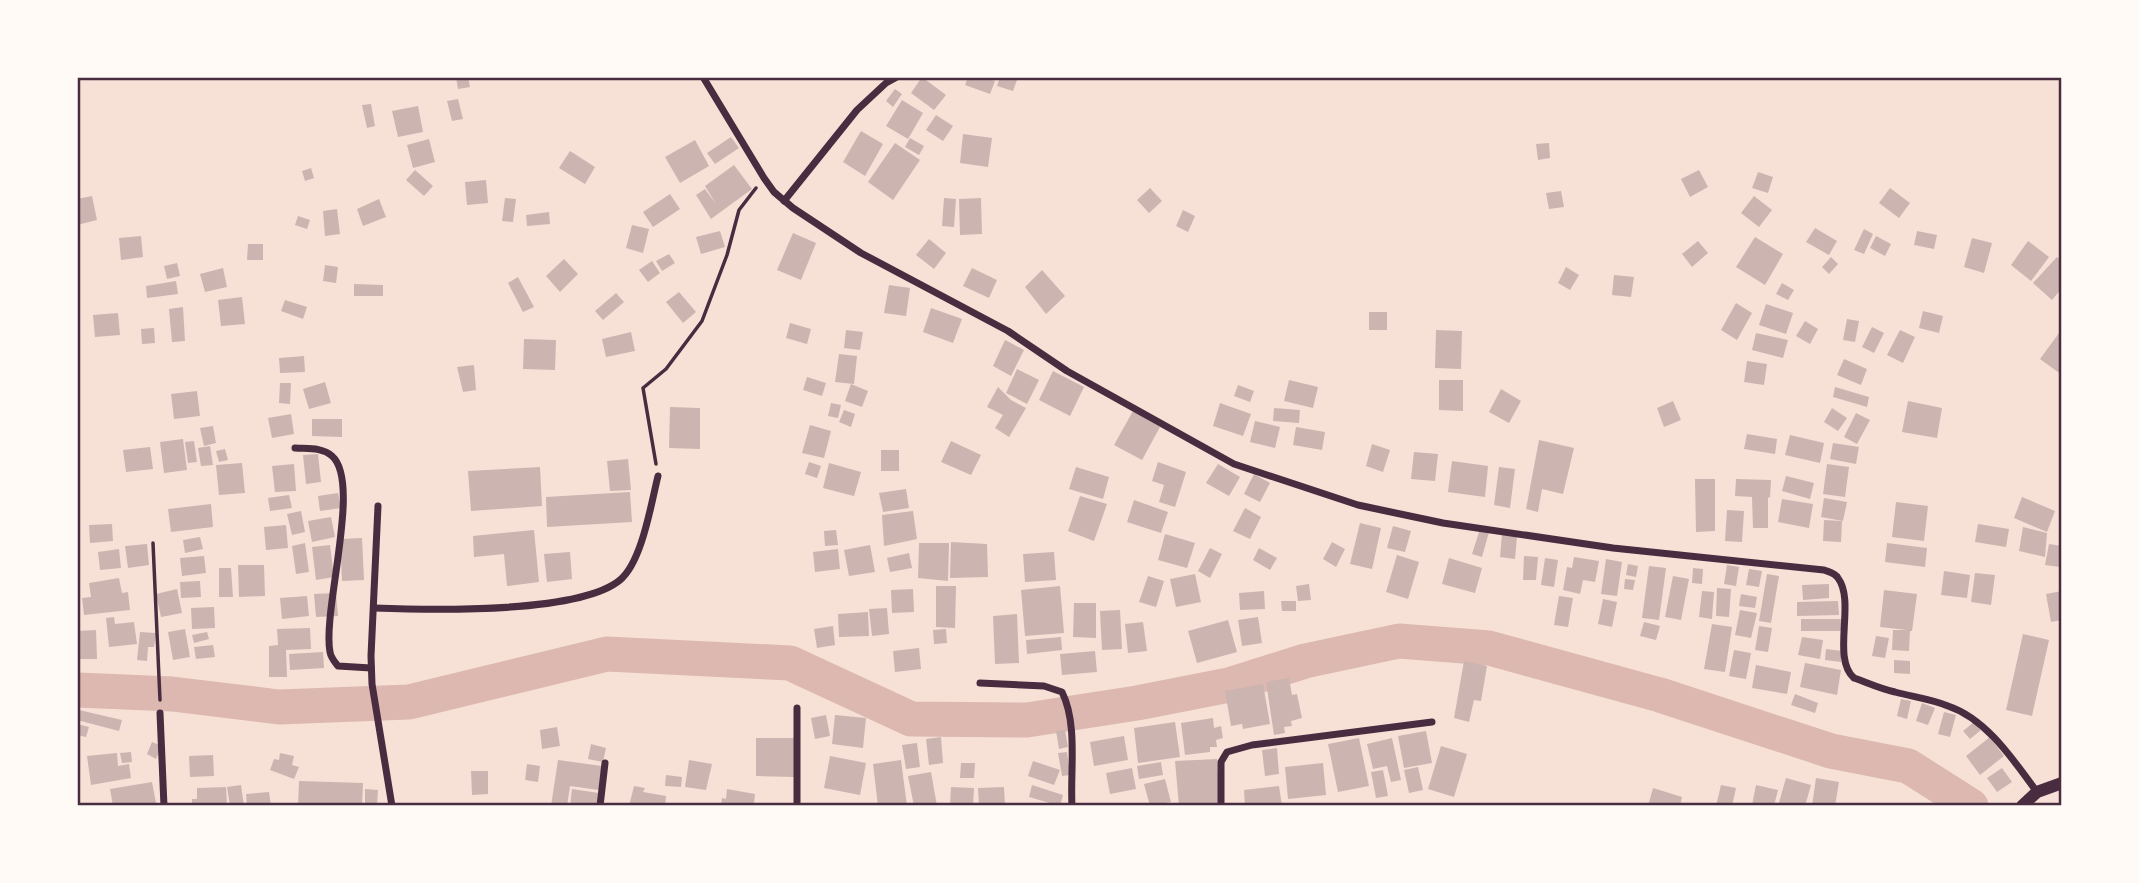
<svg xmlns="http://www.w3.org/2000/svg" width="2139" height="883" font-family="'Exo 2',sans-serif">
<rect width="100%" height="100%" fill="#f7e1d7"/>
<g fill="none" stroke-linecap="round" stroke-linejoin="round">
<polyline stroke="#dcb8b0" stroke-width="35" points="77,690 172,694 279,707 409,702 607,654 790,663 911,719 1027,720 1137,703 1229,685 1305,661 1399,641 1489,648 1660,695 1831,751 1908,766 1971,806"/>
</g>
<g fill="#ccb4b1">
<polygon points="456,77 468,77 470,87 458,89"/>
<polygon points="922,77 946,95 934,110 911,93"/>
<polygon points="968,77 983,77 995,81 990,94 965,85"/>
<polygon points="1000,77 1018,77 1013,91 997,86"/>
<polygon points="895,89 902,94 893,107 886,101"/>
<polygon points="458,99 463,119 452,121 447,101"/>
<polygon points="902,100 923,113 908,139 886,126"/>
<polygon points="371,104 375,126 367,128 362,105"/>
<polygon points="418,106 423,132 398,137 392,111"/>
<polygon points="936,115 953,126 943,141 926,130"/>
<polygon points="861,131 883,144 865,176 843,162"/>
<polygon points="963,134 992,138 988,167 960,163"/>
<polygon points="731,137 739,148 715,164 707,153"/>
<polygon points="910,138 924,146 919,155 905,147"/>
<polygon points="429,139 435,162 413,168 407,145"/>
<polygon points="695,140 709,166 680,183 665,157"/>
<polygon points="895,143 920,160 893,200 868,182"/>
<polygon points="1549,143 1550,158 1538,160 1536,144"/>
<polygon points="570,151 595,167 585,184 559,168"/>
<polygon points="734,165 752,189 711,219 696,195 705,189 716,204 705,186"/>
<polygon points="311,168 314,178 305,181 302,171"/>
<polygon points="415,170 433,186 424,196 406,180"/>
<polygon points="1699,170 1708,187 1690,197 1681,179"/>
<polygon points="1758,172 1773,177 1768,193 1752,188"/>
<polygon points="486,180 488,203 467,205 465,182"/>
<polygon points="1150,188 1162,201 1149,213 1137,200"/>
<polygon points="1890,188 1910,203 1899,218 1879,203"/>
<polygon points="1561,191 1564,207 1549,209 1546,193"/>
<polygon points="670,194 680,209 653,227 643,212"/>
<polygon points="92,196 97,220 77,225 77,199"/>
<polygon points="1754,196 1772,210 1759,227 1741,213"/>
<polygon points="505,198 516,199 513,222 502,221"/>
<polygon points="944,198 956,199 954,227 942,226"/>
<polygon points="981,198 982,234 960,235 959,199"/>
<polygon points="379,199 386,217 363,226 357,209"/>
<polygon points="337,209 340,234 325,236 323,211"/>
<polygon points="1183,210 1195,216 1188,232 1176,226"/>
<polygon points="549,212 550,224 527,226 526,215"/>
<polygon points="298,216 310,220 307,229 295,225"/>
<polygon points="632,225 649,229 643,253 626,248"/>
<polygon points="1815,228 1837,241 1829,255 1806,242"/>
<polygon points="1864,229 1873,234 1864,254 1854,250"/>
<polygon points="720,231 725,247 701,254 696,237"/>
<polygon points="1917,231 1937,235 1934,249 1914,245"/>
<polygon points="793,233 816,243 801,280 777,270"/>
<polygon points="141,236 143,257 121,260 119,238"/>
<polygon points="1876,236 1891,244 1885,256 1870,248"/>
<polygon points="1755,237 1783,254 1765,285 1736,267"/>
<polygon points="1972,238 1992,243 1984,273 1964,267"/>
<polygon points="929,239 946,253 934,269 916,255"/>
<polygon points="1698,241 1708,253 1692,267 1682,254"/>
<polygon points="2028,241 2049,257 2031,281 2011,265"/>
<polygon points="248,244 263,244 263,260 247,260"/>
<polygon points="669,254 675,263 662,271 656,261"/>
<polygon points="1831,257 1838,264 1829,274 1822,267"/>
<polygon points="2057,257 2062,261 2062,288 2052,300 2033,283"/>
<polygon points="564,259 578,274 560,292 546,276"/>
<polygon points="652,261 660,273 648,282 639,270"/>
<polygon points="177,263 180,276 167,279 164,266"/>
<polygon points="325,265 338,267 336,283 323,281"/>
<polygon points="1566,267 1579,275 1570,290 1558,283"/>
<polygon points="223,268 227,287 205,292 200,274"/>
<polygon points="972,268 997,280 989,298 963,286"/>
<polygon points="1042,270 1065,296 1046,314 1025,287"/>
<polygon points="1614,275 1634,277 1631,297 1612,295"/>
<polygon points="518,277 534,307 523,312 508,283"/>
<polygon points="176,281 178,294 147,298 146,286"/>
<polygon points="1782,283 1794,290 1788,300 1776,294"/>
<polygon points="354,284 383,285 383,296 354,296"/>
<polygon points="889,285 910,288 906,316 884,313"/>
<polygon points="679,292 696,312 683,323 666,302"/>
<polygon points="616,293 624,302 603,320 595,311"/>
<polygon points="242,297 245,324 221,326 218,300"/>
<polygon points="285,300 307,307 303,319 281,311"/>
<polygon points="1736,303 1752,313 1737,340 1721,330"/>
<polygon points="1766,304 1793,313 1786,334 1759,325"/>
<polygon points="183,307 185,341 172,342 169,309"/>
<polygon points="931,308 962,319 953,343 923,332"/>
<polygon points="1923,311 1943,316 1939,333 1919,328"/>
<rect x="1369" y="312" width="18" height="18"/>
<polygon points="118,313 120,335 95,337 93,315"/>
<polygon points="1847,319 1859,321 1855,342 1843,340"/>
<polygon points="1805,321 1818,329 1810,344 1796,336"/>
<polygon points="790,323 811,329 807,344 786,338"/>
<polygon points="1872,327 1884,333 1874,353 1862,347"/>
<polygon points="154,328 155,343 142,344 141,329"/>
<polygon points="2062,329 2062,375 2040,359"/>
<polygon points="846,330 863,332 860,350 844,348"/>
<polygon points="1436,330 1462,331 1461,369 1435,368"/>
<polygon points="1900,330 1915,337 1903,363 1887,355"/>
<polygon points="631,332 635,351 606,357 602,339"/>
<polygon points="1756,333 1788,340 1783,358 1752,350"/>
<polygon points="524,339 556,340 555,370 523,369"/>
<polygon points="1005,340 1024,350 1011,376 993,366"/>
<polygon points="839,354 857,356 854,384 835,382"/>
<polygon points="304,356 305,372 280,373 279,358"/>
<polygon points="1844,359 1867,369 1861,385 1837,375"/>
<polygon points="1747,361 1767,364 1764,385 1744,382"/>
<polygon points="474,365 476,390 463,392 457,367"/>
<polygon points="1017,369 1039,380 1027,404 1006,393"/>
<polygon points="1053,371 1084,387 1070,416 1039,400"/>
<polygon points="807,377 826,383 822,396 803,390"/>
<polygon points="1289,380 1318,387 1313,408 1284,401"/>
<polygon points="1439,380 1463,380 1463,411 1439,410"/>
<polygon points="325,382 331,403 309,409 303,389"/>
<polygon points="280,383 291,383 290,404 279,403"/>
<polygon points="851,384 868,391 862,407 845,401"/>
<polygon points="1238,385 1254,391 1250,402 1234,396"/>
<polygon points="998,387 1011,400 1026,408 1009,437 995,428 1003,415 987,407"/>
<polygon points="1835,387 1869,397 1867,407 1833,397"/>
<polygon points="1501,389 1521,401 1509,423 1489,412"/>
<polygon points="197,391 200,416 174,419 171,394"/>
<polygon points="1673,401 1681,420 1664,427 1657,408"/>
<polygon points="1908,401 1942,408 1937,438 1902,432"/>
<polygon points="831,403 841,405 838,418 828,416"/>
<polygon points="1220,403 1251,414 1243,436 1213,426"/>
<polygon points="670,407 700,408 700,449 669,448"/>
<polygon points="1274,408 1300,410 1299,423 1273,421"/>
<polygon points="1832,408 1847,418 1838,431 1824,422"/>
<polygon points="844,410 855,414 851,427 839,422"/>
<polygon points="1133,411 1160,427 1142,460 1114,445"/>
<polygon points="1856,413 1870,420 1857,444 1844,437"/>
<polygon points="291,414 294,434 272,438 268,418"/>
<polygon points="312,419 342,419 342,437 312,436"/>
<polygon points="1255,421 1280,427 1275,448 1250,442"/>
<polygon points="810,425 831,431 824,458 802,453"/>
<polygon points="213,426 216,443 204,446 200,428"/>
<polygon points="1296,427 1325,432 1322,450 1293,445"/>
<polygon points="1747,434 1777,439 1775,454 1744,449"/>
<polygon points="1790,435 1824,443 1820,463 1785,455"/>
<polygon points="183,439 187,470 164,473 160,442"/>
<polygon points="1539,440 1574,448 1563,494 1542,489 1538,512 1526,509"/>
<polygon points="194,441 197,462 188,463 185,442"/>
<polygon points="951,441 981,455 971,475 941,462"/>
<polygon points="1833,443 1859,447 1856,464 1830,459"/>
<polygon points="1372,444 1390,450 1383,472 1366,466"/>
<polygon points="210,446 213,465 201,466 198,448"/>
<polygon points="150,447 153,469 126,472 123,450"/>
<polygon points="225,449 228,460 219,462 216,451"/>
<rect x="881" y="450" width="18" height="21"/>
<polygon points="1414,452 1438,454 1435,481 1411,479"/>
<polygon points="318,454 321,482 306,484 303,455"/>
<polygon points="628,459 631,490 610,491 607,461"/>
<polygon points="1452,461 1488,466 1485,497 1448,492"/>
<polygon points="809,462 821,466 817,478 805,474"/>
<polygon points="1158,462 1186,472 1175,507 1159,502 1164,485 1152,481"/>
<polygon points="242,463 245,493 219,495 216,465"/>
<polygon points="829,463 861,472 854,496 823,488"/>
<polygon points="294,464 296,491 275,492 272,466"/>
<polygon points="1218,464 1240,477 1229,496 1206,483"/>
<polygon points="1827,464 1849,467 1845,497 1823,494"/>
<polygon points="540,467 542,506 471,511 468,471"/>
<polygon points="1076,467 1109,477 1103,499 1069,489"/>
<polygon points="1499,467 1515,469 1510,508 1494,505"/>
<polygon points="1254,474 1270,483 1260,502 1244,494"/>
<polygon points="1786,476 1814,483 1810,499 1782,491"/>
<polygon points="1695,479 1715,479 1715,531 1696,532"/>
<polygon points="1736,479 1771,480 1770,498 1768,497 1768,528 1753,528 1752,497 1735,496"/>
<polygon points="906,489 909,508 883,512 879,493"/>
<polygon points="630,492 632,522 547,527 546,497"/>
<polygon points="338,493 341,508 320,511 318,496"/>
<polygon points="289,495 292,508 270,511 268,498"/>
<polygon points="1080,496 1107,504 1094,541 1068,531"/>
<polygon points="2022,497 2055,511 2047,532 2014,518"/>
<polygon points="1824,498 1847,502 1843,521 1821,517"/>
<polygon points="1782,499 1813,504 1809,528 1778,522"/>
<polygon points="1134,500 1168,512 1161,533 1127,522"/>
<polygon points="1896,502 1928,506 1924,541 1892,537"/>
<polygon points="211,504 213,527 171,532 168,509"/>
<polygon points="1245,508 1261,517 1250,539 1233,531"/>
<polygon points="1727,510 1744,511 1742,542 1725,541"/>
<polygon points="301,511 305,532 292,535 287,514"/>
<polygon points="913,511 917,539 884,546 882,515"/>
<polygon points="331,517 335,537 312,542 308,521"/>
<polygon points="1824,520 1842,521 1841,542 1823,541"/>
<polygon points="1360,523 1381,528 1372,569 1350,564"/>
<polygon points="112,524 113,541 90,543 89,525"/>
<polygon points="1978,524 2009,529 2006,547 1975,542"/>
<polygon points="286,525 288,548 266,550 264,527"/>
<polygon points="1393,526 1411,531 1405,552 1387,548"/>
<polygon points="2023,527 2047,533 2045,557 2019,551"/>
<polygon points="1480,529 1489,532 1482,557 1472,554"/>
<polygon points="534,530 539,582 507,586 504,554 474,557 473,536"/>
<polygon points="836,530 838,545 825,546 824,531"/>
<polygon points="1165,534 1195,543 1187,568 1158,560"/>
<polygon points="1502,534 1517,536 1515,559 1500,557"/>
<polygon points="200,537 203,549 185,553 183,540"/>
<polygon points="362,538 364,580 342,581 340,539"/>
<polygon points="951,542 987,544 988,577 950,578"/>
<polygon points="1332,542 1345,549 1336,567 1323,559"/>
<polygon points="305,543 309,572 296,574 292,546"/>
<polygon points="919,543 949,543 948,581 918,578"/>
<polygon points="1887,543 1927,548 1925,567 1885,562"/>
<polygon points="147,544 149,565 128,568 125,546"/>
<polygon points="2049,544 2062,546 2060,567 2045,565"/>
<polygon points="330,545 334,577 316,580 312,547"/>
<polygon points="870,545 875,572 849,576 844,550"/>
<polygon points="1210,548 1222,554 1210,578 1198,571"/>
<polygon points="1259,548 1277,558 1270,570 1253,560"/>
<polygon points="119,549 121,568 100,570 98,552"/>
<polygon points="838,549 840,569 815,572 813,552"/>
<polygon points="570,552 572,579 547,582 544,554"/>
<polygon points="1054,552 1056,580 1025,582 1023,554"/>
<polygon points="909,553 912,568 890,572 887,558"/>
<polygon points="1397,555 1419,562 1408,599 1386,592"/>
<polygon points="204,556 206,573 182,576 180,558"/>
<polygon points="1524,556 1538,557 1536,580 1523,580"/>
<polygon points="1574,557 1599,561 1595,582 1583,580 1580,594 1563,590 1567,567 1572,568"/>
<polygon points="1449,558 1482,568 1475,593 1442,584"/>
<polygon points="1545,558 1558,560 1554,587 1541,585"/>
<polygon points="1606,559 1622,562 1617,596 1601,594"/>
<polygon points="1628,564 1638,566 1636,577 1626,575"/>
<polygon points="238,565 264,565 265,596 239,597"/>
<polygon points="1727,565 1739,567 1736,586 1724,584"/>
<polygon points="1649,566 1666,568 1659,620 1642,618"/>
<polygon points="219,568 231,568 233,597 219,597"/>
<polygon points="1693,568 1703,569 1702,584 1692,583"/>
<polygon points="1749,569 1762,571 1759,587 1746,585"/>
<polygon points="1944,571 1970,575 1967,598 1941,595"/>
<polygon points="1975,573 1995,575 1991,605 1971,602"/>
<polygon points="1195,574 1201,602 1176,607 1170,579"/>
<polygon points="1767,574 1779,576 1771,623 1759,621"/>
<polygon points="1148,576 1164,581 1156,607 1139,602"/>
<polygon points="1673,576 1689,579 1681,620 1665,617"/>
<polygon points="119,578 122,593 128,592 130,610 84,615 82,598 91,597 89,583"/>
<polygon points="1625,579 1635,580 1633,590 1624,589"/>
<polygon points="200,581 201,597 181,598 180,582"/>
<polygon points="1309,584 1311,600 1298,601 1296,586"/>
<polygon points="1829,584 1829,598 1803,600 1802,585"/>
<polygon points="936,586 956,586 955,628 936,627"/>
<polygon points="1060,586 1064,633 1025,636 1021,590"/>
<polygon points="1717,588 1731,589 1729,617 1716,616"/>
<polygon points="177,589 182,613 161,617 156,594"/>
<polygon points="913,589 914,612 892,613 891,590"/>
<polygon points="1884,590 1917,594 1912,631 1910,631 1909,651 1892,650 1893,630 1907,630 1880,627"/>
<polygon points="1264,591 1265,609 1240,610 1239,593"/>
<polygon points="1702,591 1714,592 1712,619 1699,617"/>
<polygon points="2062,591 2062,620 2051,622 2046,594"/>
<polygon points="336,593 338,616 316,617 314,594"/>
<polygon points="1741,594 1757,597 1755,608 1739,606"/>
<polygon points="307,596 309,616 282,619 280,598"/>
<polygon points="1559,596 1573,598 1568,627 1554,625"/>
<polygon points="1603,599 1617,602 1612,627 1598,624"/>
<polygon points="1281,601 1296,601 1296,611 1282,611"/>
<polygon points="1838,601 1839,615 1797,616 1797,602"/>
<polygon points="1074,603 1096,603 1096,638 1073,637"/>
<polygon points="214,607 215,628 192,629 191,608"/>
<polygon points="887,608 889,634 872,636 869,609"/>
<polygon points="1120,610 1122,649 1102,650 1100,611"/>
<polygon points="1740,610 1757,613 1751,638 1735,635"/>
<polygon points="868,612 869,636 839,637 838,614"/>
<polygon points="1017,614 1019,663 995,664 993,616"/>
<polygon points="114,617 115,624 134,622 137,644 109,647 106,618"/>
<polygon points="1258,617 1262,643 1242,646 1238,620"/>
<rect x="1801" y="619" width="40" height="12"/>
<polygon points="1228,620 1237,652 1197,663 1188,631"/>
<polygon points="1143,622 1147,651 1128,653 1125,624"/>
<polygon points="1644,622 1660,626 1656,640 1640,636"/>
<polygon points="1712,624 1732,627 1725,672 1704,669"/>
<polygon points="833,626 835,645 817,648 814,629"/>
<polygon points="1759,626 1772,628 1768,652 1755,650"/>
<polygon points="310,628 311,649 286,650 287,677 269,677 269,646 278,645 277,629"/>
<polygon points="185,629 190,657 173,660 168,632"/>
<polygon points="946,629 947,643 934,644 933,630"/>
<polygon points="96,630 97,659 77,659 77,631"/>
<polygon points="140,632 156,633 154,647 148,647 147,661 137,660"/>
<polygon points="207,632 209,639 194,643 192,635"/>
<polygon points="2023,634 2049,640 2032,716 2006,710"/>
<polygon points="1876,636 1889,638 1885,658 1872,656"/>
<polygon points="1061,637 1062,650 1027,654 1026,640"/>
<polygon points="1802,637 1823,640 1820,659 1798,655"/>
<polygon points="213,645 215,657 196,659 194,647"/>
<polygon points="919,648 921,669 895,672 893,651"/>
<polygon points="1826,649 1842,651 1841,662 1825,660"/>
<polygon points="1734,650 1751,653 1746,679 1729,676"/>
<polygon points="1095,651 1097,672 1062,675 1060,654"/>
<polygon points="323,652 324,668 290,670 289,654"/>
<polygon points="1894,660 1910,661 1910,674 1894,673"/>
<polygon points="1464,661 1487,666 1481,701 1474,700 1469,722 1454,718"/>
<polygon points="1805,663 1841,670 1837,695 1800,687"/>
<polygon points="1756,665 1791,672 1787,694 1752,688"/>
<polygon points="1289,678 1292,695 1297,694 1302,718 1291,721 1292,726 1284,727 1285,733 1274,735 1266,682"/>
<polygon points="1263,684 1270,724 1243,729 1242,724 1231,726 1225,691"/>
<polygon points="1795,694 1818,703 1815,713 1791,705"/>
<polygon points="1901,699 1911,701 1907,719 1897,716"/>
<polygon points="1922,703 1935,708 1928,725 1916,721"/>
<polygon points="79,710 122,720 119,731 77,720"/>
<polygon points="1944,712 1956,715 1950,737 1938,734"/>
<polygon points="826,715 830,736 815,739 811,718"/>
<polygon points="835,715 866,718 863,748 832,744"/>
<polygon points="1213,718 1214,728 1221,726 1223,738 1216,740 1217,747 1210,747 1210,752 1185,755 1181,723"/>
<polygon points="1175,722 1180,757 1138,763 1134,728"/>
<polygon points="1974,722 1981,730 1970,739 1963,731"/>
<polygon points="77,724 89,727 86,737 77,735"/>
<polygon points="557,727 560,746 542,749 540,730"/>
<polygon points="1065,730 1068,747 1059,749 1056,731"/>
<polygon points="1426,731 1432,763 1404,768 1398,736"/>
<polygon points="1124,736 1128,760 1094,766 1090,742"/>
<polygon points="941,737 943,763 929,765 926,739"/>
<polygon points="1990,737 2004,756 1980,775 1966,756"/>
<polygon points="756,738 795,738 795,777 756,776"/>
<polygon points="1359,738 1369,786 1338,792 1328,744"/>
<polygon points="1392,738 1401,780 1391,782 1387,766 1373,769 1367,744"/>
<polygon points="152,742 162,746 156,759 147,754"/>
<polygon points="917,743 920,767 906,769 902,745"/>
<polygon points="591,744 606,748 603,762 588,759"/>
<polygon points="1441,746 1467,754 1454,797 1428,789"/>
<polygon points="1277,748 1279,774 1265,776 1262,750"/>
<polygon points="131,752 132,762 122,763 120,753"/>
<polygon points="1067,752 1070,775 1062,776 1058,753"/>
<polygon points="117,753 118,766 129,764 131,778 91,785 87,756"/>
<polygon points="280,753 294,756 292,765 299,767 294,779 270,770 274,759 279,760"/>
<polygon points="213,755 214,776 190,777 189,756"/>
<polygon points="830,756 866,763 860,795 824,788"/>
<polygon points="1217,759 1220,803 1179,806 1175,761"/>
<polygon points="558,760 602,766 599,790 570,786 567,806 551,806"/>
<polygon points="689,760 712,764 706,790 685,787"/>
<polygon points="901,760 907,806 878,806 873,764"/>
<polygon points="1033,761 1060,770 1054,785 1028,776"/>
<polygon points="1161,762 1163,775 1139,779 1137,766"/>
<polygon points="961,763 975,763 974,778 960,778"/>
<polygon points="1323,763 1326,795 1288,799 1285,767"/>
<polygon points="527,764 540,766 538,782 525,780"/>
<polygon points="1418,767 1423,790 1409,793 1404,770"/>
<polygon points="1132,768 1136,789 1110,794 1106,773"/>
<polygon points="2002,768 2012,782 1997,792 1987,778"/>
<polygon points="1383,770 1388,796 1376,798 1371,772"/>
<polygon points="471,771 488,771 488,794 472,795"/>
<polygon points="931,772 937,806 914,806 908,776"/>
<polygon points="666,775 682,777 681,787 665,786"/>
<polygon points="1786,778 1811,785 1805,806 1778,806"/>
<polygon points="1816,778 1839,782 1835,806 1812,806"/>
<polygon points="1165,779 1171,802 1150,806 1144,784"/>
<polygon points="299,781 363,783 362,806 298,806"/>
<polygon points="152,782 156,803 149,804 149,806 113,806 110,789"/>
<polygon points="241,785 244,806 230,806 227,787"/>
<polygon points="1032,785 1063,795 1060,806 1029,797"/>
<polygon points="1721,785 1736,788 1732,806 1716,806"/>
<polygon points="1756,785 1778,790 1774,806 1752,805"/>
<polygon points="634,786 645,788 643,792 666,796 665,806 629,806"/>
<polygon points="1279,786 1282,806 1245,806 1244,790"/>
<polygon points="226,787 227,806 192,806 192,799 197,799 197,788"/>
<polygon points="951,787 974,788 973,806 950,806"/>
<polygon points="1004,787 1005,806 979,806 978,788"/>
<polygon points="1653,788 1682,797 1680,806 1648,806"/>
<polygon points="365,789 378,790 377,806 365,806"/>
<polygon points="572,789 599,793 598,806 570,806"/>
<polygon points="727,789 755,794 754,803 762,804 762,806 721,806 722,798 726,799"/>
<polygon points="269,792 271,806 247,806 246,794"/>
</g>
<g fill="none" stroke-linecap="round" stroke-linejoin="round">
<g stroke="#4a2c40" stroke-width="3.5">
<polyline points="656,464 643,388 666,369 702,321 727,255 739,210 756,188"/>
<polyline points="153,543 160,700"/>
</g>
<polyline stroke="#4a2c40" stroke-width="4.5" points="754,806 755,806"/>
<g stroke="#4a2c40" stroke-width="7">
<path d="M703 77 764 178 774 192 793 208 861 253 1008 331 1067 371 1234 464 1358 505 1443 523 1613 548 1824 570C1829 572 1835 573 1838 578 1856 602 1831 658 1854 678 1868 683 1881 689 1895 692 1913 697 1931 699 1948 706 1987 719 2014 761 2037 792"/>
<polyline points="784,201 857,110 886,83 897,77"/>
<path d="M295 448C307 449 322 447 332 456 362 482 322 611 330 652 331 658 334 661 338 666L371 668"/>
<polyline points="378,506 371,656 372,684 392,806"/>
<path d="M374 608C428 610 579 614 620 580 642 562 651 504 658 476"/>
<path d="M980 683 1044 686 1062 692C1078 724 1070 771 1072 806"/>
<polyline points="160,713 164,806"/>
<polyline points="600,806 605,763"/>
<polyline points="797,806 797,708"/>
<polyline points="1221,806 1221,762 1227,752 1252,745 1432,722"/>
</g>
<polyline stroke="#4a2c40" stroke-width="12" points="2022,806 2037,792 2062,783"/>
</g>
<rect width="2139" height="883" fill="none" stroke="#fffaf5" stroke-width="158"/>
<rect x="79" y="79" width="1981" height="725" fill="none" stroke="#4a2c40" stroke-width="2.5"/>
</svg>
